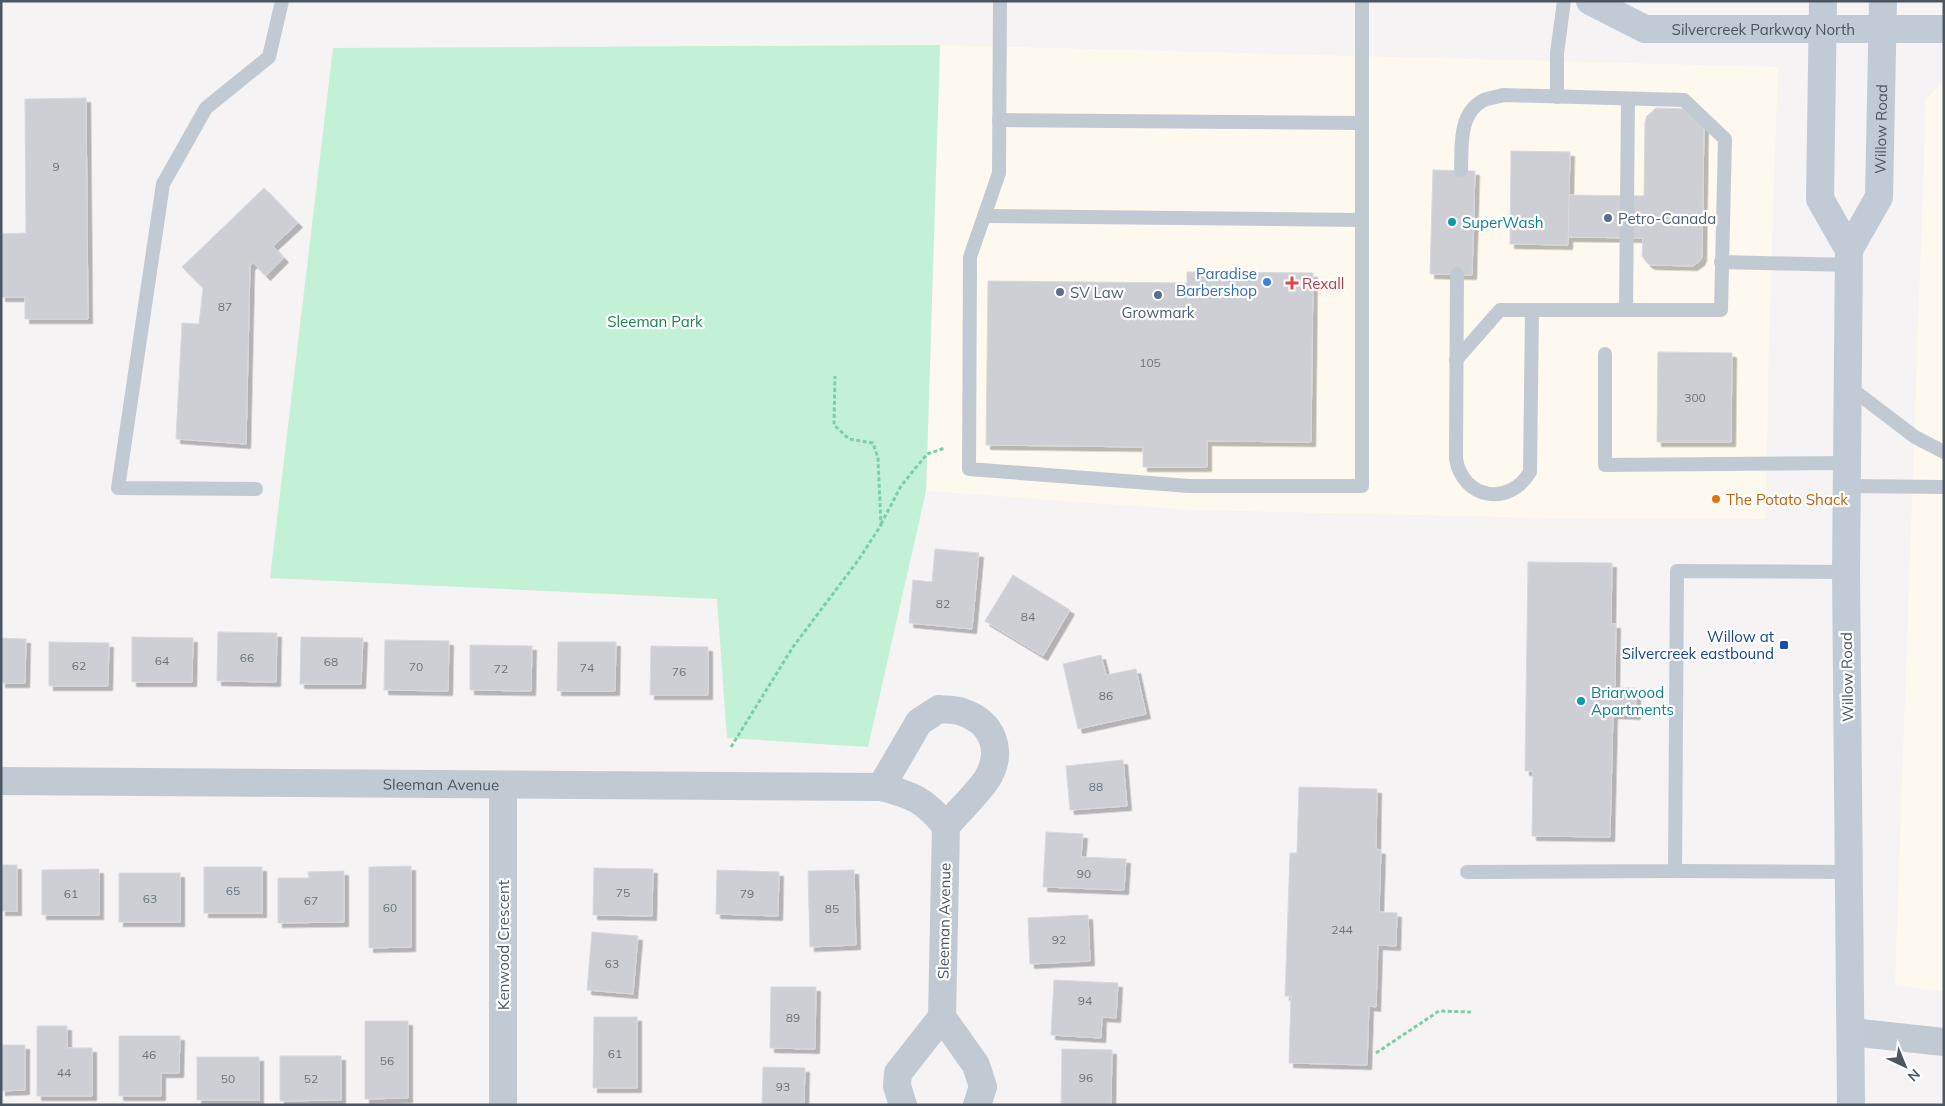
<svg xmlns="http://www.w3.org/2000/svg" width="1945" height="1106" font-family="Mulish,sans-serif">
<defs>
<filter id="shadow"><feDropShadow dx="4.5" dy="4.5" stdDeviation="0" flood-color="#0004"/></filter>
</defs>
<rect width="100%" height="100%" fill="#f5f3f3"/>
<g fill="#fdf9ef">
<polygon points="940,45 1778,67 1769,337 1766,519 1550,518 1190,510 926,491"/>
<polygon points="1944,80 1944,991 1896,986 1895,981 1926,99"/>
</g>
<polygon fill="#c3f1d5" points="940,45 926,491 868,747 727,738 717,599 270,578 333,48"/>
<g fill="#cdcfd5" stroke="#d7d9de" filter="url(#shadow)">
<polygon points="86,98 88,319 25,319 25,297 1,297 1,234 26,233 25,99"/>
<polygon points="1656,108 1690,109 1704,122 1702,257 1700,261 1693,266 1651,265 1647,263 1642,256 1643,238 1568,237 1569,195 1644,196 1645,122 1647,116"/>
<polygon points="1511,151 1570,152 1568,245 1510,244"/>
<polygon points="1433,170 1475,171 1472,275 1430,274"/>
<polygon points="264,188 298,223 273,246 284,258 266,276 253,263 250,266 246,444 176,439 182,323 199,324 203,288 182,267"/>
<polygon points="1187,272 1313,273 1311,442 1207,441 1207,467 1143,467 1143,447 986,445 988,281 1187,283"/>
<polygon points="1658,352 1732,353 1731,442 1657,442"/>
<polygon points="935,549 979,553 972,629 909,623 913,580 932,582"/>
<polygon points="1528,562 1612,563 1611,624 1616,624 1615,688 1636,688 1636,715 1613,714 1610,837 1532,836 1533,771 1525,771"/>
<polygon points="1013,575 1070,610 1043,656 985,621"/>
<polygon points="218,632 277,633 276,682 217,681"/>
<polygon points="132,637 193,638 192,682 132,682"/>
<polygon points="301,637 363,638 361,684 300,684"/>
<polygon points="1,638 26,639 25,683 1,683"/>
<polygon points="385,640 449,641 448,691 384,690"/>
<polygon points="49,642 109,643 108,686 49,686"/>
<polygon points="558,642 616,642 615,691 557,691"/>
<polygon points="470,645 532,646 531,691 470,690"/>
<polygon points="651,646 708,647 708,695 650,695"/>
<polygon points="1101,655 1106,675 1136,669 1146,714 1078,729 1063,664"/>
<polygon points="1123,760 1127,806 1070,810 1066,766"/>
<polygon points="1299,787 1377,789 1376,849 1381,850 1379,912 1397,913 1396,946 1378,945 1376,1007 1369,1006 1367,1065 1289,1063 1291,996 1285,996 1290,853 1297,853"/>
<polygon points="1046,832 1083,834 1081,857 1126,859 1124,890 1043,887"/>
<rect x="1" y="865" width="16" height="46"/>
<polygon points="411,866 411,947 369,948 369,867"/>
<rect x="204" y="867" width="58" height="46"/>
<polygon points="594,868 653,869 652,916 593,915"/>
<polygon points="99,869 99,915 42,915 42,870"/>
<polygon points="717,870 779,872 778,916 716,914"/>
<polygon points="854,870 856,945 810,947 808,871"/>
<polygon points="344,871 344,922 278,923 278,878 309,878 308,872"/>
<rect x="119" y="873" width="61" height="49"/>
<polygon points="1088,915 1090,961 1030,964 1028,918"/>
<polygon points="592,932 638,936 633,994 587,990"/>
<polygon points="1054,980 1118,983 1116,1018 1102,1017 1101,1038 1051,1035"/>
<polygon points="771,987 816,987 815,1049 770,1048"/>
<polygon points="594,1017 637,1017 637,1088 593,1088"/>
<polygon points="365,1021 408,1021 408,1098 365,1099"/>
<polygon points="37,1026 67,1026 67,1048 92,1048 92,1096 37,1096"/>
<polygon points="119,1036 180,1036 179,1073 161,1073 161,1096 119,1096"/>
<polygon points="1,1045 25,1045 25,1090 1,1091"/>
<polygon points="1062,1049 1112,1050 1111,1105 1061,1105"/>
<polygon points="280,1056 341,1056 341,1100 280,1101"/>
<rect x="197" y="1057" width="62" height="43"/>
<polygon points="763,1067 805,1068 804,1105 762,1105"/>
</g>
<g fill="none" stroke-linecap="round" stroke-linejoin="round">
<g stroke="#7ad0a6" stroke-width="3" stroke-dasharray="4 2.5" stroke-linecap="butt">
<polyline points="881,524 901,486 927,454 945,448"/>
<polyline points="731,747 793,647 859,559 881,525 878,458 873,443 849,439 834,425 835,376"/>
<polyline points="1376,1053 1439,1011 1471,1012"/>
</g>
<g stroke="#c1cad2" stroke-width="14">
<polyline points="1000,1 999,173 970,257 969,469 1189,486 1362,486 1362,1"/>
<polyline points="1557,97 1557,53 1564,1"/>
<polyline points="999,120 1362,123"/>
<polyline points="984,216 1362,220"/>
<polyline points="1721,262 1849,265"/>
<path d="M1457 274 1456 459C1463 499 1509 507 1530 472L1532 310"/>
<polyline points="1626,310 1628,99"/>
<polyline points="1605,354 1605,465 1847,463"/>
<path d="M1456 360 1500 310H1721L1725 139 1684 100 1503 95C1497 97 1489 98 1484 100 1458 113 1462 146 1461 170"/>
<polyline points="1848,386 1915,437 1944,452"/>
<polyline points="1847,486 1944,487"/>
<polyline points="256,489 118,488 163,184 206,108 269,57 282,1"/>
<polyline points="1675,871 1848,872"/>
<polyline points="1467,872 1675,871 1677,571 1846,572"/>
</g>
<g stroke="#c1cad2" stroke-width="28">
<path id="s1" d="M1 781 881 787C913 795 924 800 946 826L942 1017 976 1065 983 1087 977 1105"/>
<path d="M881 787 919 722 939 709C946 710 955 709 962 712 993 722 1004 751 987 779 978 793 957 813 946 826"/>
<polyline points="1851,1032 1944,1042"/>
<polyline points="503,1105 503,785"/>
<polyline points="903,1105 897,1086 898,1073 942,1017"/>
</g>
<g stroke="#c1cbd6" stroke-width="28">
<path id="s2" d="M1590 1 1645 29H1944"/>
<polyline points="1823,1 1820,199 1849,250"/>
<path id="s3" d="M1851 1105 1846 572 1849 250 1879 197 1883 1"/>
</g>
</g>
<g fill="#5c6f8a" stroke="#fff" stroke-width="2">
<circle cx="1608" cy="218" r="5"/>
<circle cx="1060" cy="292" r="5"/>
<circle cx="1158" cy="295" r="5"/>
</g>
<g fill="#0f9aa8" stroke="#fff" stroke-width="2">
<circle cx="1452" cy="222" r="5"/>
<circle cx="1581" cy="701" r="5"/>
</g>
<circle fill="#3f7fe0" stroke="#fff" stroke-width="2" cx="1267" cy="282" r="5"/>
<path fill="#e0444e" stroke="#fff" stroke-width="2" d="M1289.5 275.5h5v5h5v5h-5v5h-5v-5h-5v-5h5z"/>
<circle fill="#e8710a" stroke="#fff" stroke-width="2" cx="1716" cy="499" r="5"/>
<rect fill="#1a4fb4" stroke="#fff" stroke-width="2" x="1779" y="640" width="10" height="10" rx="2.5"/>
<g text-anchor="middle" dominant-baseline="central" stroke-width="4.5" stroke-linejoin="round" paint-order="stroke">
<g font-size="12" fill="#6b747e">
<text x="56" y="166">9</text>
<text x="225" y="306">87</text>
<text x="1150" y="362">105</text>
<text x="1695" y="397">300</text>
<text x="943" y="603">82</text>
<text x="1028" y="616">84</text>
<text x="247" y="657">66</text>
<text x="162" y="660">64</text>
<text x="331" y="661">68</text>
<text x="79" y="665">62</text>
<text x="416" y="666">70</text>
<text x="587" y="667">74</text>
<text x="501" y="668">72</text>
<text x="679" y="671">76</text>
<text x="1106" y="695">86</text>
<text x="1096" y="786">88</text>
<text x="1084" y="873">90</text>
<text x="233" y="890">65</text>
<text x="623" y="892">75</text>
<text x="71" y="893">61</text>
<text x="747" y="893">79</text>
<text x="150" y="898">63</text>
<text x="311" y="900">67</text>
<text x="390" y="907">60</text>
<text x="832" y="908">85</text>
<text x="1342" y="929">244</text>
<text x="1059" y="939">92</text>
<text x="612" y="963">63</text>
<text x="1085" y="1000">94</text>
<text x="793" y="1017">89</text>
<text x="615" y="1053">61</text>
<text x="149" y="1054">46</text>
<text x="387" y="1060">56</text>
<text x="64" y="1072">44</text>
<text x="1086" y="1077">96</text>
<text x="228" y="1078">50</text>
<text x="311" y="1078">52</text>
<text x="783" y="1086">93</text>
</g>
<g font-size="15" fill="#4a5661" stroke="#fff">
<text stroke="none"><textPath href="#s2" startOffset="180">Silvercreek Parkway North</textPath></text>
<text stroke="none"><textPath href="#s3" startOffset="984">Willow Road</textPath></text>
<text transform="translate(1847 677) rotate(-91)">Willow Road</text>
<text stroke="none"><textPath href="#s1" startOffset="440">Sleeman Avenue</textPath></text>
<text transform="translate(944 921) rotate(-89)">Sleeman Avenue</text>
<text transform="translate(503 945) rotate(-90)">Kenwood Crescent</text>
</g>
<g font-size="15" fill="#4e5e75" stroke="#fff" text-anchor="start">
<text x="1618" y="218">Petro-Canada</text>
<text x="1070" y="292">SV Law</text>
<text x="1158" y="312" text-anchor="middle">Growmark</text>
</g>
<g font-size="15" fill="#0d838f" stroke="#fff" text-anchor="start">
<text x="1462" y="222">SuperWash</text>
<text x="1591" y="692">Briarwood<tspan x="1591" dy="17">Apartments</tspan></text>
</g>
<g font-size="15" fill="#366cbe" stroke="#fff" text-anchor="end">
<text x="1257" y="273">Paradise<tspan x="1257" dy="17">Barbershop</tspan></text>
</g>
<g font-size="15" fill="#be3a42" stroke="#fff" text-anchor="start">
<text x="1302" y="283">Rexall</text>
</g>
<g font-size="15" fill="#17864f" stroke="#fff">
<text x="655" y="321">Sleeman Park</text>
</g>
<g font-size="15" fill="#c56008" stroke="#fff" text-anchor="start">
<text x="1726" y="499">The Potato Shack</text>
</g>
<g font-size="15" fill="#164399" stroke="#fff" text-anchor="end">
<text x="1774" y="636">Willow at<tspan x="1774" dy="17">Silvercreek eastbound</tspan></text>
</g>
</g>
<rect width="1945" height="1106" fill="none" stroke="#4a5661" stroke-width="5"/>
<g transform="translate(1905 1066) rotate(136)" stroke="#ffffff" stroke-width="4" paint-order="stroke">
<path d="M0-4L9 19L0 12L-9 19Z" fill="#4a5661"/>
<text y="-8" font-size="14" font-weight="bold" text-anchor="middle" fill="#4a5661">N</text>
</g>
</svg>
